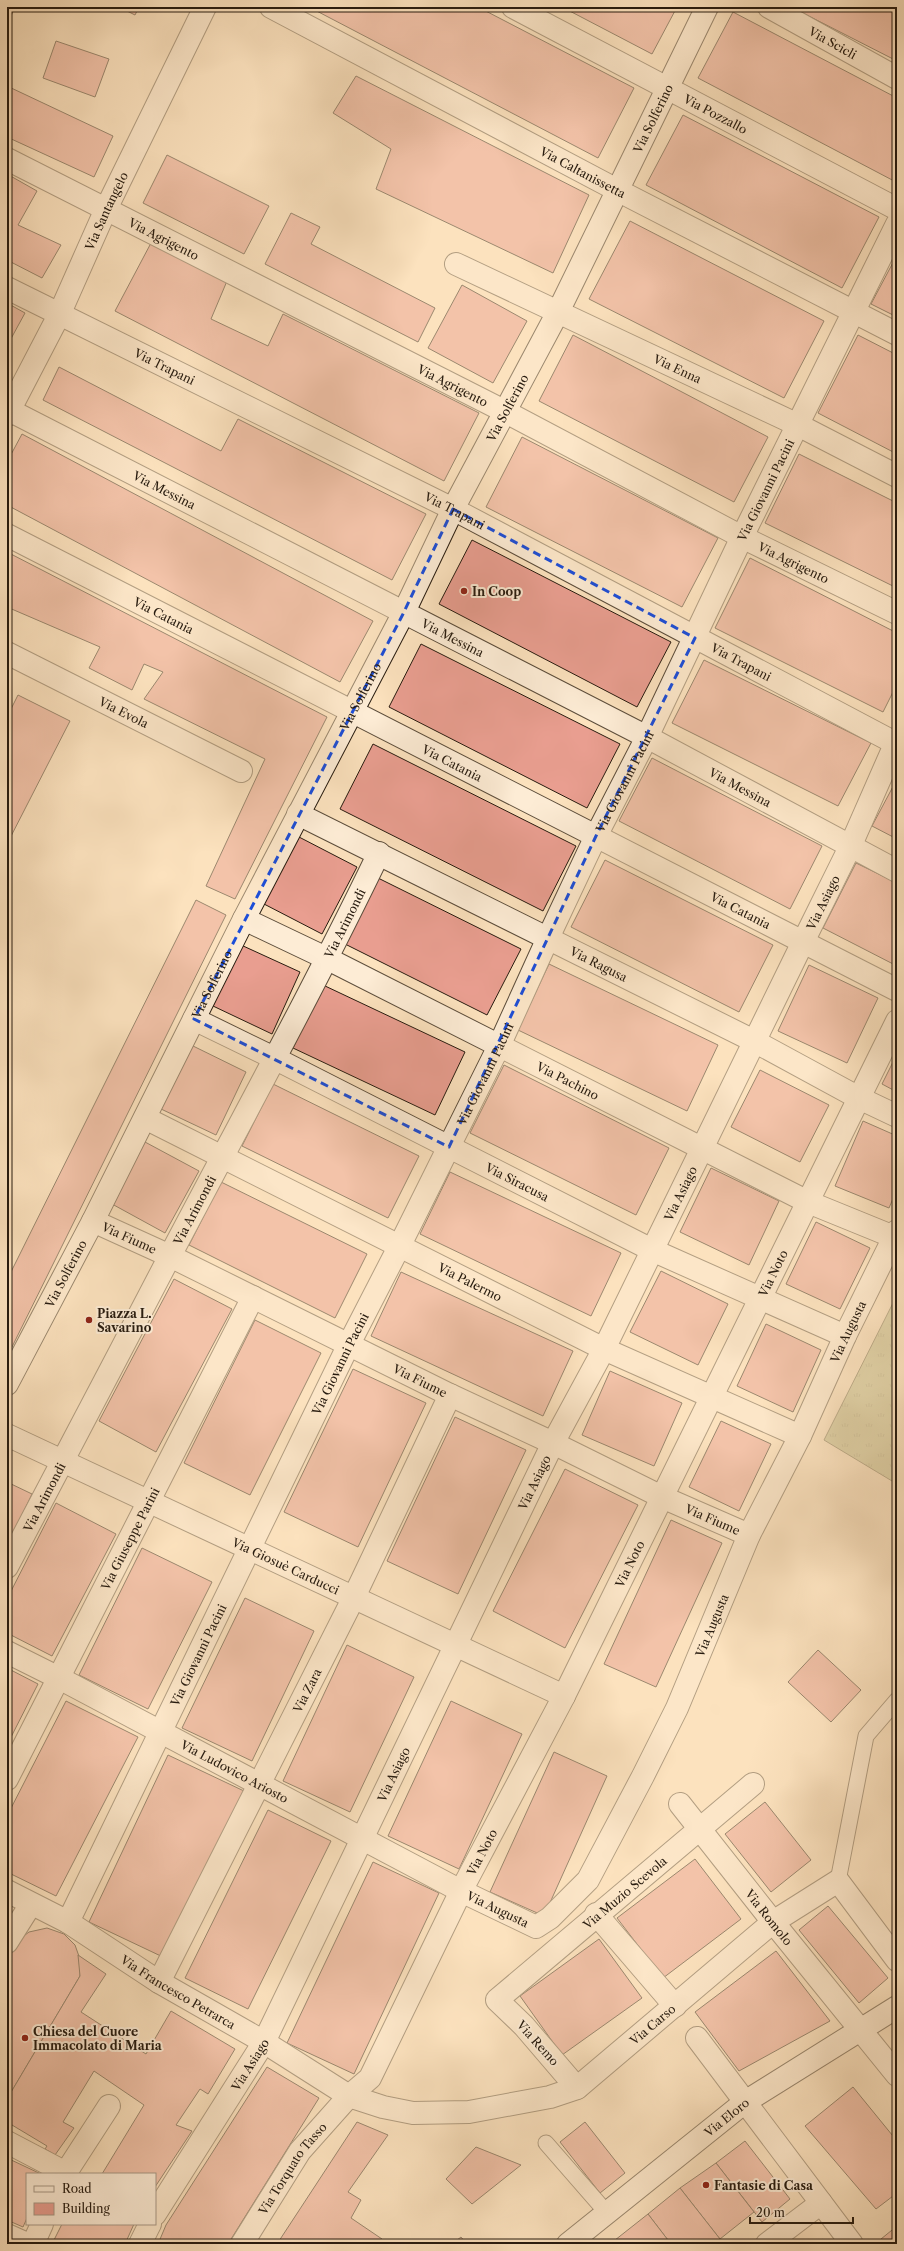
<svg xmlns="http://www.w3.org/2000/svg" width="904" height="2251" font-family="'Libre Caslon Text',serif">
<defs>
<pattern id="grass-tufts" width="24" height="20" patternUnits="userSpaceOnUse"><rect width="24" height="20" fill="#c4c28e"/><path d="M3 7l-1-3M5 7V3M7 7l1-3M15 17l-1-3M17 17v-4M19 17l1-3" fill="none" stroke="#a8a679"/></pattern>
</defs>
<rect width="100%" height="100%" fill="#fce2be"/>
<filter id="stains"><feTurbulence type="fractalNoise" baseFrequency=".005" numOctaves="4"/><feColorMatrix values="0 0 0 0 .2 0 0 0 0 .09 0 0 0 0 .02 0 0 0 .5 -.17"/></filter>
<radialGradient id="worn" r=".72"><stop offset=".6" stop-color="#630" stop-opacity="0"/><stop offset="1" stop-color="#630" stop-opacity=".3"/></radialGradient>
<polygon fill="url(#grass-tufts)" stroke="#766e4e" points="897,1295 897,1484 824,1440"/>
<g fill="#e99e90" stroke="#271b0f">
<polygon points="7,7 15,7 7,25"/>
<polygon points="119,7 139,7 135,15"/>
<polygon points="309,7 478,7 634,88 598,158"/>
<polygon points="562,7 677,7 652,54"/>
<polygon points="791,7 897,7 897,61"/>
<polygon points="733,12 897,98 896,182 698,78"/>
<polygon points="56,41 109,59 95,97 43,78"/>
<polygon points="356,76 589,195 553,273 376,189 391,149 333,113"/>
<polygon points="7,86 113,136 94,177 7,137"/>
<polygon points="683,115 879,217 842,288 646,185"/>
<polygon points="167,155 269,206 244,254 143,203"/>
<polygon points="7,174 37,191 18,225 61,245 42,278 7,260"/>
<polygon points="291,213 320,227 311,244 435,308 418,342 265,264"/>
<polygon points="630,221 824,321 784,398 589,299"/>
<polygon points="151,243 227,281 211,319 268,346 283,314 479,413 444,481 115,311"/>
<polygon points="897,255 897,317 871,304"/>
<polygon points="462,285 527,321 493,383 428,348"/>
<polygon points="7,303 25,313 7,346"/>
<polygon points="573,335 768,437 734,502 539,401"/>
<polygon points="858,335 897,355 897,454 818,413"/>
<polygon points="59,367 221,451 238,419 426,514 392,580 43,400"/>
<polygon points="22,434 373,621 340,682 7,505 7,462"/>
<polygon points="522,437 718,538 682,607 486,507"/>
<polygon points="799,454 897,503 897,588 765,523"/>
<polygon points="472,540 671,642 637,707 439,604"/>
<polygon points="7,552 327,717 235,899 206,886 265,759 144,699 163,672 144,664 132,690 89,668 100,647 7,607"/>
<polygon points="750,558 897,633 897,684 883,712 715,628"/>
<polygon points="421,644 620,744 587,808 389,707"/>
<polygon points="704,660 871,743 838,806 672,723"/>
<polygon points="18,695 70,721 7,844 7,717"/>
<polygon points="373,744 576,846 543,911 340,809"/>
<polygon points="652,758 822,846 790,909 619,821"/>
<polygon points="897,779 897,839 872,826"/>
<polygon points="299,837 357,867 322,934 264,904"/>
<polygon points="605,860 773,945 739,1012 571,927"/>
<polygon points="856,863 897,883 897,966 823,928"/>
<polygon points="378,878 521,949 487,1015 345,944"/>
<polygon points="196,900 226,915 7,1357 7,1280"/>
<polygon points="241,945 300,972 272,1034 213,1006"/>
<polygon points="549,964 718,1045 687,1111 518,1030"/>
<polygon points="809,965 878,998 847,1063 778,1031"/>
<polygon points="323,985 465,1052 435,1115 293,1048"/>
<polygon points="191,1045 246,1072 216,1135 161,1109"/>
<polygon points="897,1054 897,1092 882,1084"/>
<polygon points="504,1065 669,1148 636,1215 470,1133"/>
<polygon points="760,1070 829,1105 800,1162 731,1127"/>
<polygon points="273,1084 419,1156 388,1218 242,1146"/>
<polygon points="863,1121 897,1136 897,1189 889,1208 835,1186"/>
<polygon points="145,1142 199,1171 165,1233 112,1204"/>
<polygon points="711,1168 779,1201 749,1265 680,1232"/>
<polygon points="450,1172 621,1253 591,1316 420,1234"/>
<polygon points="221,1182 367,1254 335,1318 189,1245"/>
<polygon points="816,1222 870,1248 840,1309 786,1284"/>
<polygon points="661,1271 728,1304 698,1365 630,1332"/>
<polygon points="401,1272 573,1351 543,1416 371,1336"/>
<polygon points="174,1279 232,1309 156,1452 99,1421"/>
<polygon points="255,1320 321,1353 250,1495 184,1463"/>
<polygon points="766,1324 821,1350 793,1412 737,1386"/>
<polygon points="353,1369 426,1403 358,1547 284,1512"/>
<polygon points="610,1371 682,1403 654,1466 582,1435"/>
<polygon points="455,1417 526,1450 458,1594 387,1561"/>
<polygon points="721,1421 771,1444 739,1511 689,1487"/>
<polygon points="565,1469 638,1505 565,1648 493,1611"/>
<polygon points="7,1482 32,1494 7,1547"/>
<polygon points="56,1503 116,1534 52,1656 7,1633 7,1599"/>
<polygon points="671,1520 722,1543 656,1687 604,1664"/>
<polygon points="142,1548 212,1582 148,1709 79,1675"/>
<polygon points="245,1598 314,1631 252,1761 182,1728"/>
<polygon points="347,1645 414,1677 350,1812 283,1781"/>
<polygon points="818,1650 861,1690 831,1722 788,1682"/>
<polygon points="7,1668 38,1684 7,1745"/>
<polygon points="66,1701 138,1737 56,1896 7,1872 7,1816"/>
<polygon points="451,1701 522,1734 459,1869 388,1836"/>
<polygon points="554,1752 607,1776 544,1916 490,1892"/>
<polygon points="168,1755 244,1791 165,1958 89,1922"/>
<polygon points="765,1802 811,1860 771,1892 725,1834"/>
<polygon points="268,1810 331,1841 248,2009 185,1978"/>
<polygon points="695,1859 741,1919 663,1978 617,1918"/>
<polygon points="373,1862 439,1893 354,2074 287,2043"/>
<polygon points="828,1906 888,1978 859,2003 799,1930"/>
<polygon points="47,1928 64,1934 75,1945 81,1962 80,1976 7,2099 7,1957 17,1941 29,1932"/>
<polygon points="599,1939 642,1998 562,2055 520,1996"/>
<polygon points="776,1951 830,2021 739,2071 695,2012"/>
<polygon points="78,1955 106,1974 81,2012 146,2054 171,2011 235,2049 208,2094 200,2089 176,2125 192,2131 155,2187 155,2174 102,2174 144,2105 94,2071 63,2122 74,2128 55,2155 45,2149 47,2146 7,2122 7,2099 80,1976"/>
<polygon points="267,2067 319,2098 228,2244 158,2244 166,2225"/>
<polygon points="853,2087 897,2141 897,2193 876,2209 805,2126"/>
<polygon points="357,2122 388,2135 348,2192 361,2200 351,2218 382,2239 379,2244 277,2244"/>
<polygon points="585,2122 625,2173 600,2193 560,2142"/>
<polygon points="745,2141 790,2199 762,2222 716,2163"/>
<polygon points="476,2147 521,2165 472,2204 446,2179"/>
<polygon points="7,2158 41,2174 27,2174 27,2218 23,2227 7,2220"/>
<polygon points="716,2163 754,2212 720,2239 680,2188"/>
<polygon points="680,2188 720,2239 723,2244 671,2244 648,2214"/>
<polygon points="648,2214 671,2244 610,2244"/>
<polygon points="62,2224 134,2224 125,2244 52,2244"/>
<polygon points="897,2226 897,2244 884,2244 881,2239"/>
<polygon points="461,2237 467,2244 452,2244"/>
<polygon points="823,2239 827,2244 817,2244"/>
</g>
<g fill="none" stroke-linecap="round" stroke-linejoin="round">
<defs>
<g id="lane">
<polyline points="838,1881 866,1736 897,1700"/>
<polyline points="546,2143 607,2213"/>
</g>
<g id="street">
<path id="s1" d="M271 7 617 190 897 334"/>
<path id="s2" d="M513 7 897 209"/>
<path id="s3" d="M769 7 897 78"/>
<path id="s4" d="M7 159 504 411 742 537 897 613"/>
<path id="s5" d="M456 264 798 425 897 476"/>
<path id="s6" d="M7 288 453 509 897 744"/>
<path id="s7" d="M7 409 647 737 897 871"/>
<path id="s8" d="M7 415 59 315 106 209 205 7"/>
<path id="s9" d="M7 535 897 990"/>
<path id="s10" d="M7 653 241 771"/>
<path id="s11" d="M298 814 754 1041 859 1098 897 1116"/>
<path id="s12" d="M244 919 328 959 808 1202 894 1237"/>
<path id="s13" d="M194 1019 276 1059 652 1250 845 1336"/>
<path id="s14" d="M145 1118 604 1349 800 1436"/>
<path id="s15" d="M93 1221 170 1256 450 1395 553 1443 662 1497 749 1535"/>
<path id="s16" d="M7 1435 564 1696"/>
<path id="s17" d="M7 1567C63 1462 117 1357 172 1252 242 1119 314 988 379 853"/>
<path id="s18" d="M7 1652 59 1678 461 1891 536 1927 550 1918 588 1880 643 1776 677 1708 749 1535 800 1436 845 1336 897 1231"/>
<path id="s19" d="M7 1779 253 1297"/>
<path id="s20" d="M680 1804 773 1922 897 2075"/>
<path id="s21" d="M7 1891 68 1922 159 1982 264 2042 349 2096 383 2107 413 2113 469 2112 550 2097 577 2088 773 1922 838 1881 897 1960"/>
<polyline points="596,1914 675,2006"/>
<path id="s22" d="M68 1922 349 1344 400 1245 499 1046 548 938 596 836 647 737 742 537 897 224"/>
<polyline points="7,1942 31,1904"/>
<path id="s23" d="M159 1982 354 1597 450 1395"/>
<polyline points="697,2038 852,2244"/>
<path id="s24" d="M577 2088 524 2026 497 2000 753 1784"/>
<polyline points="7,2142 66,2173"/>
<polyline points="65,2174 109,2106"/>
<path id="s25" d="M155 2214 264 2042 553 1443 604 1349 803 942 850 847 897 740"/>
<polyline points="7,2235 27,2244"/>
<polyline points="33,2244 42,2224"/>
<polyline points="140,2244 150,2224"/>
<path id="s26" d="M242 2244 300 2151 349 2096 370 2078 461 1891 564 1696 897 1021"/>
<polyline points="767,2244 821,2203"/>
</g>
<g id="secondary">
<path id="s27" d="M7 1384 93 1221 244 919 403 614 453 509 558 312 707 7"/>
<path id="s28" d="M568 2244 745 2102 897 2007"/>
</g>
</defs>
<use href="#lane" stroke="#5c4d3b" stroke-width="17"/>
<use href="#street" stroke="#5c4d3b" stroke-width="24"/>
<use href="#secondary" stroke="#271b0f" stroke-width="24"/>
<use href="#lane" stroke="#fdecd5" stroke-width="15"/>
<use href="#street" stroke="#fdecd5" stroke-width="22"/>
<use href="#secondary" stroke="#fdecd5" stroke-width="22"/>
</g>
<path d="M0 0H904V2251H0ZM453 509 695 638 596 836 449 1147 194 1019 403 614Z" fill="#fce2be" fill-opacity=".55" fill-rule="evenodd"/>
<path fill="none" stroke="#1d4ed8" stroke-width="3" stroke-dasharray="8 5" stroke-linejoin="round" d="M453 509 695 638 596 836 449 1147 194 1019 403 614Z"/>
<g fill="#8f2418" stroke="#fdecd5" stroke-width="1.5">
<circle cx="464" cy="591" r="4"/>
<circle cx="89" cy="1320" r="4"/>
<circle cx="25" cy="2038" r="4"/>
<circle cx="706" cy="2185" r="4"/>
</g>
<g text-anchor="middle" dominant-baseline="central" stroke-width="4" stroke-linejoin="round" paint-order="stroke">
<g font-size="12" fill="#271b0f" stroke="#fdecd5">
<text stroke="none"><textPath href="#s3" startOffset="73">Via Scicli</textPath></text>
<text stroke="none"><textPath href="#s2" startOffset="229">Via Pozzallo</textPath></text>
<text stroke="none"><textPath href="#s27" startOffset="1421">Via Solferino</textPath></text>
<text stroke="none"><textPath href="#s1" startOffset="353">Via Caltanissetta</textPath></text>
<text stroke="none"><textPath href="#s8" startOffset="227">Via Santangelo</textPath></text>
<text stroke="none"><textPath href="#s4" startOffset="176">Via Agrigento</textPath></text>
<text stroke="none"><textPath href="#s6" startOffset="176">Via Trapani</textPath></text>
<text stroke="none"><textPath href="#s5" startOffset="245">Via Enna</textPath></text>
<text stroke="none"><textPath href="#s4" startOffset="500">Via Agrigento</textPath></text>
<text stroke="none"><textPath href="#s27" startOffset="1097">Via Solferino</textPath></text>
<text stroke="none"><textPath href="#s7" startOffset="177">Via Messina</textPath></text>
<text stroke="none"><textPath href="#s22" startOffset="1593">Via Giovanni Pacini</textPath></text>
<text stroke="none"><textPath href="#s6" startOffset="500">Via Trapani</textPath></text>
<text stroke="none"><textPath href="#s4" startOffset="884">Via Agrigento</textPath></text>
<text stroke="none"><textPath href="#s9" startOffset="176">Via Catania</textPath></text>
<text stroke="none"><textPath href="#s7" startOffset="501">Via Messina</textPath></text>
<text stroke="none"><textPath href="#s6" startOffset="824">Via Trapani</textPath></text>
<text stroke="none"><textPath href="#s27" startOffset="773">Via Solferino</textPath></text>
<text stroke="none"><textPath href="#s10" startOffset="131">Via Evola</textPath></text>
<text stroke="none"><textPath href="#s9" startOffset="500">Via Catania</textPath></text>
<text stroke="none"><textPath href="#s22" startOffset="1269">Via Giovanni Pacini</textPath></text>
<text stroke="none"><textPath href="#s7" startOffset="825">Via Messina</textPath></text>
<text stroke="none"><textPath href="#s25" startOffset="1473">Via Asiago</textPath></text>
<text stroke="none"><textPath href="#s9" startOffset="824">Via Catania</textPath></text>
<text stroke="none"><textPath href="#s17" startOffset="727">Via Arimondi</textPath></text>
<text stroke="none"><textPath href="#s11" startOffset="336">Via Ragusa</textPath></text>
<text stroke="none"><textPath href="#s27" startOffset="449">Via Solferino</textPath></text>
<text stroke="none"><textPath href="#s22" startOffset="945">Via Giovanni Pacini</textPath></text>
<text stroke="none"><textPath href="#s12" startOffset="362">Via Pachino</textPath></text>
<text stroke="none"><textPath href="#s13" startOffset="362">Via Siracusa</textPath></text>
<text stroke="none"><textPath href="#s25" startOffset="1149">Via Asiago</textPath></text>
<text stroke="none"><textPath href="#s17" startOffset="403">Via Arimondi</textPath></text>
<text stroke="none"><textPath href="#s15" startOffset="40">Via Fiume</textPath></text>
<text stroke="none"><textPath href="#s26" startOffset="1111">Via Noto</textPath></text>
<text stroke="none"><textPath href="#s27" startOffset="125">Via Solferino</textPath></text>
<text stroke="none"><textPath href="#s14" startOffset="364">Via Palermo</textPath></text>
<text stroke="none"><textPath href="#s18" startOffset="1274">Via Augusta</textPath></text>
<text stroke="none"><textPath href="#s22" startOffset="621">Via Giovanni Pacini</textPath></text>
<text stroke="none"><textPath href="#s15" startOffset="364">Via Fiume</textPath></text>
<text stroke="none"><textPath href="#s25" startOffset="825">Via Asiago</textPath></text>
<text stroke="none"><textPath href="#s17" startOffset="79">Via Arimondi</textPath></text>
<text stroke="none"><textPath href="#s15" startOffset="688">Via Fiume</textPath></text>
<text stroke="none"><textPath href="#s19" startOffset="270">Via Giuseppe Parini</textPath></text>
<text stroke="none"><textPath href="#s26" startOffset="787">Via Noto</textPath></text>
<text stroke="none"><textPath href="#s16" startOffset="308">Via Giosuè Carducci</textPath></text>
<text stroke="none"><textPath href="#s18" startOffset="950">Via Augusta</textPath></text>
<text stroke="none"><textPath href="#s22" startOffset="297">Via Giovanni Pacini</textPath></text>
<text stroke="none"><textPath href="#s23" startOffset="327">Via Zara</textPath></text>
<text stroke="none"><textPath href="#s18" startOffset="257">Via Ludovico Ariosto</textPath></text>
<text stroke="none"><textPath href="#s25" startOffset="501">Via Asiago</textPath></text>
<text stroke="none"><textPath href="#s26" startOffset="463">Via Noto</textPath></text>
<text stroke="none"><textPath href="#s24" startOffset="286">Via Muzio Scevola</textPath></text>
<text stroke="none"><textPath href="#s18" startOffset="554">Via Augusta</textPath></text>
<text stroke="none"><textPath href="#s20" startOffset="144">Via Romolo</textPath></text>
<text stroke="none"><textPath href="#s21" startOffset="199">Via Francesco Petrarca</textPath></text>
<text stroke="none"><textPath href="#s21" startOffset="731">Via Carso</textPath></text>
<text transform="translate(538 2043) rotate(48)">Via Remo</text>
<text stroke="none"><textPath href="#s25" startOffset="177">Via Asiago</textPath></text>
<text stroke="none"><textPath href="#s28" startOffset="203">Via Eloro</textPath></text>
<text stroke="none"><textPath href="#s26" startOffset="91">Via Torquato Tasso</textPath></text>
</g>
<g font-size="12" font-weight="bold" fill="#271b0f" stroke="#fdecd5" text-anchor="start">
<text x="472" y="591">In Coop</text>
<text x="97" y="1313">Piazza L.<tspan x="97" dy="14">Savarino</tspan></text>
<text x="33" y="2031">Chiesa del Cuore<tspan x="33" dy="14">Immacolato di Maria</tspan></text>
<text x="714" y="2185">Fantasie di Casa</text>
</g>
</g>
<rect width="904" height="2251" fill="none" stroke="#fce2be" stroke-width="24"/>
<rect x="8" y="8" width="888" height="2235" fill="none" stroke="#271b0f" stroke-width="2"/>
<rect x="12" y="12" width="880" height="2227" fill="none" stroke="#271b0f"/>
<rect x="26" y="2173" width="130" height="52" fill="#fdecd5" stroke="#a79886"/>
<rect x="34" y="2186" width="20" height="6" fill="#fdecd5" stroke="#a79886"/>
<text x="62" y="2193" font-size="12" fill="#271b0f">Road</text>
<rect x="34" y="2203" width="20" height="12" fill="#e99e90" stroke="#a79886"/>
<text x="62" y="2213" font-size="12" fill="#271b0f">Building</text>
<path d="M750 2217v6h103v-6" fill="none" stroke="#271b0f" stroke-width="2"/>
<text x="756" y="2217" font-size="12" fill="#271b0f" stroke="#fdecd5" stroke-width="3" paint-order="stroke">20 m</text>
<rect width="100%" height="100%" filter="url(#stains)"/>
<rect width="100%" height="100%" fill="url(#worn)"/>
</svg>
